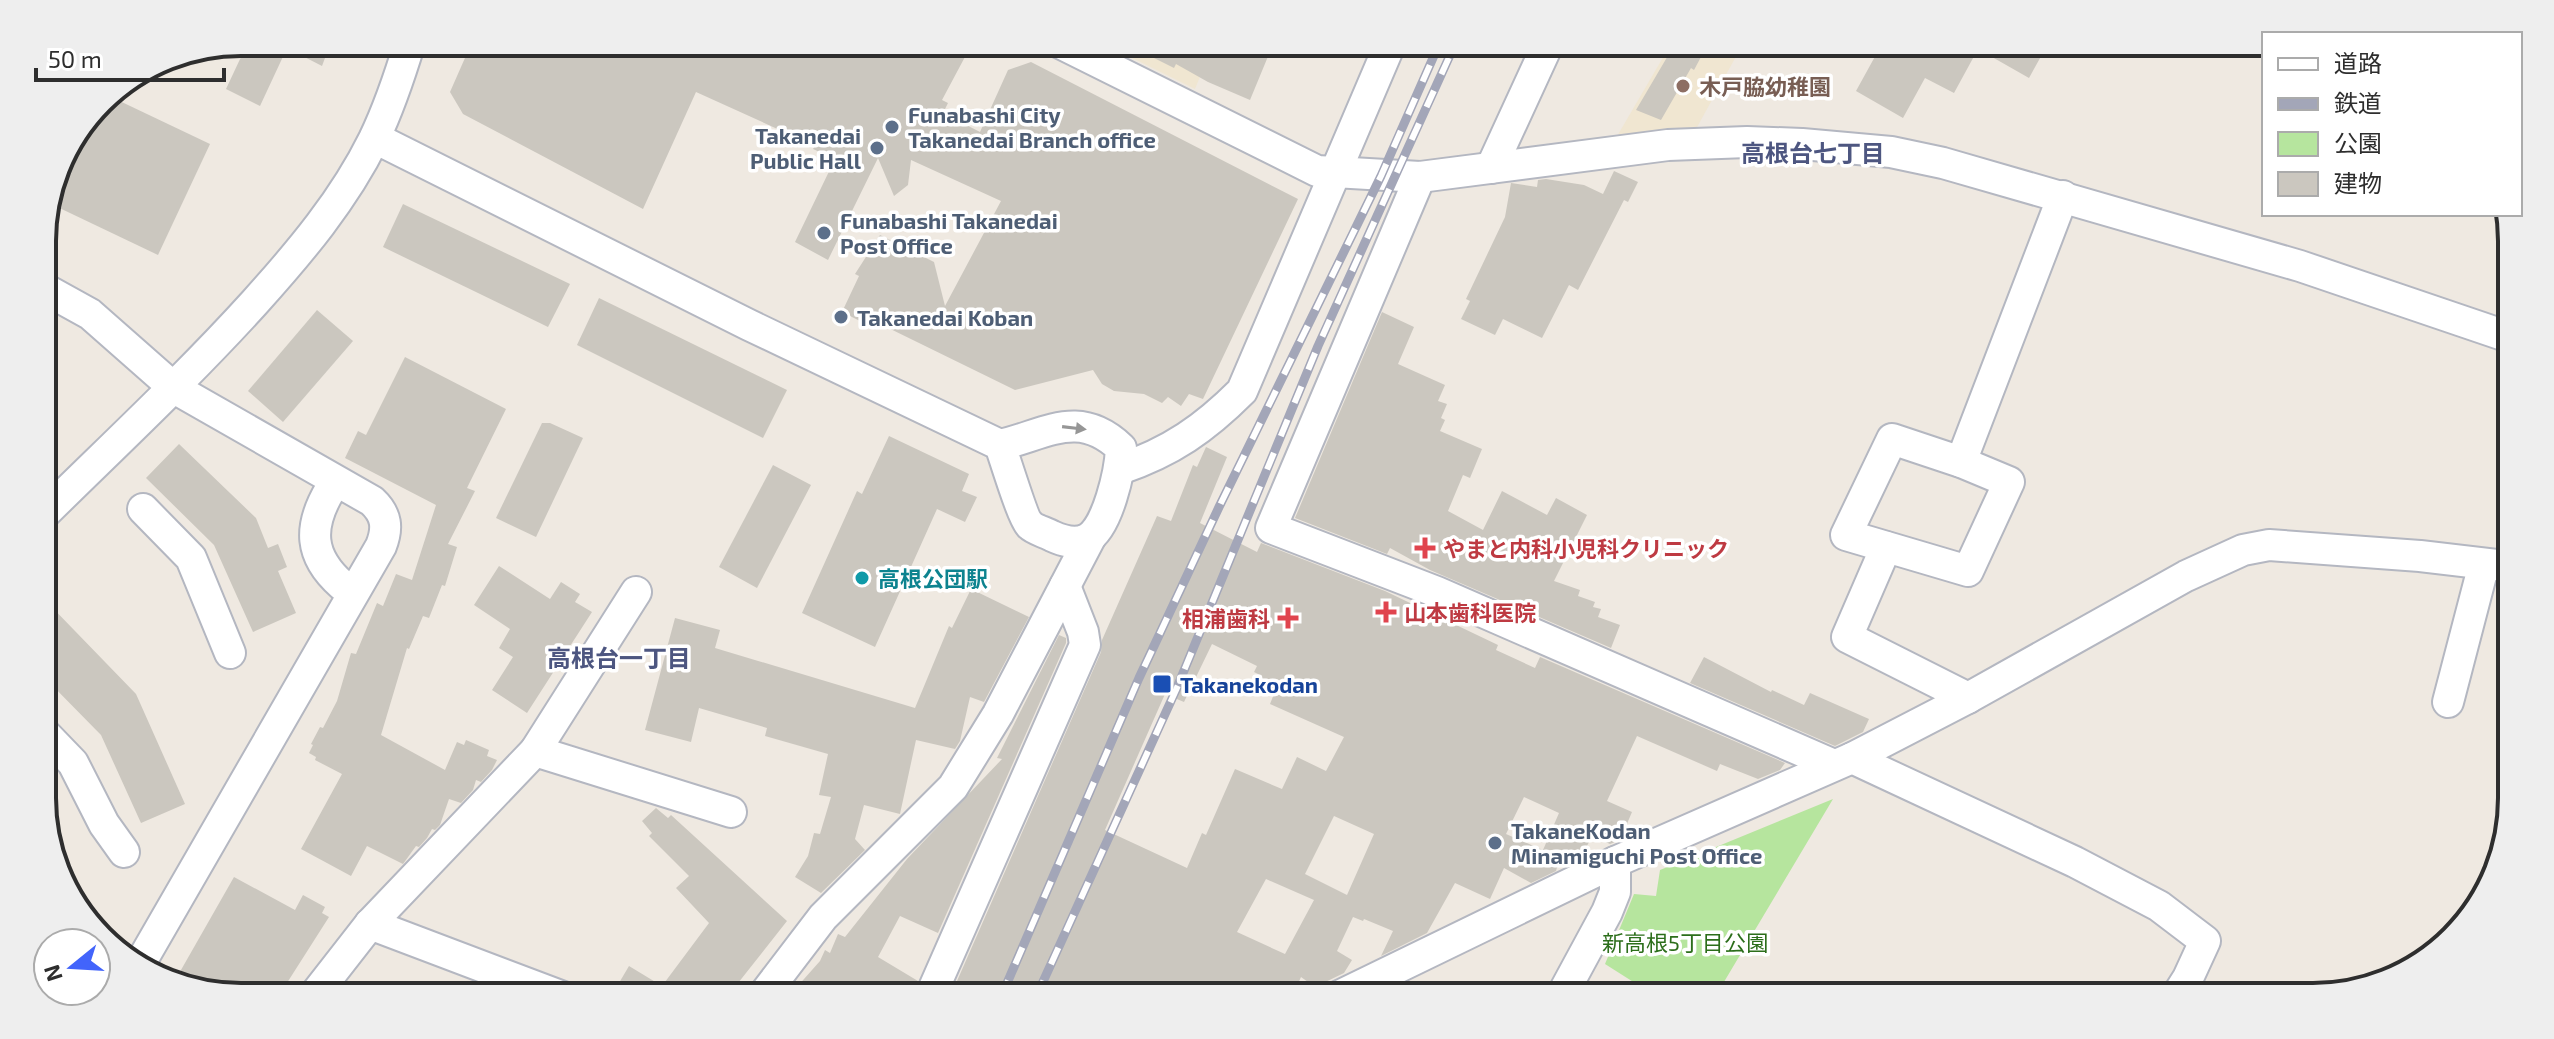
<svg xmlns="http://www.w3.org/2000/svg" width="2554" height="1039" font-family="'Exo 2','Noto Sans JP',sans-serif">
<rect width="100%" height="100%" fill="#efe9e1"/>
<g fill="#f0e6d1">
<polygon points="1100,42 1214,42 1195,89"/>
<polygon points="1672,42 1744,42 1696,129 1616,138"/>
</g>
<polygon fill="#b6e59e" points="1833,799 1715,997 1657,997 1605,964 1634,894 1656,896 1660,870"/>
<g fill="#cbc7bf" fill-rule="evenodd">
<polygon points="248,42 331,42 322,66 287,48 260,106 226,89"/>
<polygon points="472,42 956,42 952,49 966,55 942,100 948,103 943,113 980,132 1008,70 1031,62 1298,199 1203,399 1189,394 1181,406 1168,397 1162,403 1144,394 1114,391 1102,384 1093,370 1015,390 870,319 866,324 842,312 859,276 855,274 880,235 934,262 945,306 1001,201 911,160 908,185 894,196 878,158 828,260 795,242 835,159 813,149 815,146 696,92 643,209 463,114 450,92"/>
<polygon points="1122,42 1274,42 1250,100 1208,82 1176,64 1174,68"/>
<polygon points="1676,42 1709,42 1694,70 1691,68 1661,120 1636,110"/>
<polygon points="1883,42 2049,42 2029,78 1978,49 1954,93 1925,78 1903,118 1856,91"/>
<polygon points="107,95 210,144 158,255 49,203 62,154"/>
<polygon points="1614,171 1638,182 1628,202 1624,200 1578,290 1569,285 1542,338 1503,319 1495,335 1461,319 1470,301 1466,299 1505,217 1511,183 1537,187 1538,180 1546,179 1584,185 1603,194"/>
<polygon points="403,204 570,284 548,327 383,247"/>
<polygon points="599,298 787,390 763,438 577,345"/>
<polygon points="317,310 353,341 283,422 248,391"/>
<polygon points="1382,312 1414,327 1398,364 1445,385 1438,401 1447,404 1441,418 1445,420 1440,431 1482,449 1470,478 1463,475 1448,511 1483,530 1502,491 1547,515 1556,498 1587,515 1554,581 1580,590 1578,596 1595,602 1593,607 1601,609 1598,617 1620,625 1611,648 1430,570 1390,548 1387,554 1295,518"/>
<polygon points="405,357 506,409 467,488 475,491 448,544 457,547 445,586 442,585 429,618 423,616 409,649 407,648 381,735 445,770 457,742 464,745 466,740 489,750 487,756 497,760 492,770 481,782 476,780 473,790 461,803 449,799 440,825 435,830 432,829 427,838 419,847 416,846 403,864 367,846 351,876 301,849 342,774 315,760 316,757 309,753 313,745 311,744 320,727 323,728 337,701 351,653 356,654 377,603 383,606 396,574 412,580 436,505 345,458 358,431 366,435"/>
<polygon points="542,423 550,423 583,438 536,537 496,518"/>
<polygon points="889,436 969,474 962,491 977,497 965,522 937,509 875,647 802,613 857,491 862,494"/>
<polygon points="179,444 256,518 268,548 278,544 287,567 278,571 296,613 253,632 214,545 146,478"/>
<path d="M1206 447 1227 457 1200 523 1257 552 1261 543 1385 591 1498 645 1496 650 1535 668 1540 657 1785 763 1780 770 1758 779 1720 764 1717 771 1637 736 1607 801 1632 812 1620 840 1610 844 1592 836 1584 852 1577 849 1571 863 1564 867 1558 864 1556 871 1531 883 1504 868 1490 899 1455 883 1427 933 1381 956 1393 931 1364 919 1363 921 1353 917 1337 951 1352 960 1344 973 1315 987 1301 977 1292 997H950L1101 652 1102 640 1157 516 1171 521 1193 465 1197 467ZM1212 644 1257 666 1254 672 1262 676 1257 685 1274 694 1270 704 1344 737 1326 771 1297 757 1282 789 1235 769 1206 835 1202 833 1187 868 1105 830 1165 694 1184 702ZM1524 797 1559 813 1543 850 1506 834ZM1334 816 1374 834 1347 895 1305 874ZM1266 879 1314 900 1285 954 1237 932Z"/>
<polygon points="773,465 811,485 757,588 719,567"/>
<polygon points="499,566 550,599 561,582 580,594 575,602 592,612 527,713 492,690 513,657 499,648 510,629 474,605"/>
<polygon points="971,589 1029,617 984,702 970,697 960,741 955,749 916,740 900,814 864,805 855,839 865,850 821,893 795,877 808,856 814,833 820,834 831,797 819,795 828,754 765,736 767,728 699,708 691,742 645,730 675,618 720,630 715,648 915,708 949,626 952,628"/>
<polygon points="44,599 136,694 185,804 141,823 101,735 45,678"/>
<polygon points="1059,635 1066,638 1066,643 938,933 900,916 878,957 918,981 912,997 879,997 854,982 846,997 788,997 820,961 825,950 830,953 838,934 845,937 907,859 1002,759 997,758"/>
<polygon points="1704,657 1771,692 1772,690 1804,705 1810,693 1869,719 1863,732 1835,746 1690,683"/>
<polygon points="656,808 668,818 671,815 787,921 727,997 631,997 616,988 629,966 662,986 709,923 676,888 689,876 649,836 652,833 642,821"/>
<polygon points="234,877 295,910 303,895 325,907 322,913 329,917 278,997 241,997 173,984"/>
</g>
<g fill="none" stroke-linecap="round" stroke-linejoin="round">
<defs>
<g id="minor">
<polyline points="1058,42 1317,171 1420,177 1668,145 1747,142 1802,144 1891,152 1943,163 2300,266 2509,337"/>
<path d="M375 138 749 325 1000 445C1047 434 1079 408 1121 448 1120 471 1108 527 1087 539 1075 545 1063 541 1052 536 1045 532 1035 530 1030 525 1023 519 1005 459 1000 445"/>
<polyline points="1491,168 1549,42"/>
<polyline points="1420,177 1271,528 1437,592 1834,765"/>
<path d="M43 288 90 314 174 388 372 501C387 515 388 528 381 546L141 962"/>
<polygon points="1892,439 1961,462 2009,482 1968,571 1846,535"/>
<polyline points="1961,462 2063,196"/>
<path d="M1120 469C1171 452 1205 428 1242 391L1391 42"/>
<path d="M330 490C308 527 309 556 342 585"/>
<polyline points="143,509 191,558 230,653"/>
<path d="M44 514C115 444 188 376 255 302 300 252 344 200 374 139 389 108 400 75 410 42"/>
<polyline points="1886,547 1847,637 1968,698"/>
<polyline points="2448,702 2484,564"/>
<polyline points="45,734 73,763 104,824 124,852"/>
<polyline points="535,751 731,812"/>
<polyline points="1852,758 2075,862 2159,906 2205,941 2188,978 2176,997"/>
<polyline points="370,924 563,997"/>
<polyline points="313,997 370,924 535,751 636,592"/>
<polyline points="762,997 823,917 953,787 998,714 1090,538"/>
<polyline points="930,997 1085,645 1083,632 1065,586"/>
<polyline points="1337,997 1615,862 1852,758 1968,698 2186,576 2243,550 2269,545 2420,556 2505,566"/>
<polyline points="1561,997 1607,912 1615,892 1615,862"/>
</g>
</defs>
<use href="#minor" stroke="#b4b7c1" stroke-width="34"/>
<use href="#minor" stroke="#fff" stroke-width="30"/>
<defs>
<g id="rail">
<polyline points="1001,997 1139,678 1219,507 1381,176 1440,42"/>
<polyline points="1036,997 1176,690 1318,346 1456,42"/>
</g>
</defs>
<use href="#rail" stroke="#a3a6b8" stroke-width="9"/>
<use href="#rail" stroke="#fff" stroke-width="6" stroke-dasharray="18" stroke-linecap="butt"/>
</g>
<defs><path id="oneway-solid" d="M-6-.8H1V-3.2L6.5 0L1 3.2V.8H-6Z" transform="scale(2)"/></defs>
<use fill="#969696" href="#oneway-solid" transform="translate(1074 428) rotate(7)"/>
<circle fill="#8d6e63" stroke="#fff" stroke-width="3" cx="1683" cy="86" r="8"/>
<g fill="#5c6f8a" stroke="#fff" stroke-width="3">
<circle cx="892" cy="127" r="8"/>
<circle cx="877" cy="148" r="8"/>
<circle cx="824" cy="233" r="8"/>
<circle cx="841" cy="317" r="8"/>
<circle cx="1495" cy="843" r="8"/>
</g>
<g fill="#e0444e" stroke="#fff" stroke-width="3">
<path d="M1421 536h8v8h8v8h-8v8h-8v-8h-8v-8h8z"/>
<path d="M1382 600h8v8h8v8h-8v8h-8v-8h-8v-8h8z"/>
<path d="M1284 606h8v8h8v8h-8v8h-8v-8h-8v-8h8z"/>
</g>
<circle fill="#0f9aa8" stroke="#fff" stroke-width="3" cx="862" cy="578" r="8"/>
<rect fill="#1a4fb4" stroke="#fff" stroke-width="3" x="1152" y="674" width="20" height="20" rx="4"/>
<g text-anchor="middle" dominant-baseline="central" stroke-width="7" stroke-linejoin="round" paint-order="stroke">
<g font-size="22" font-weight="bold" fill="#785e54" stroke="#fff" text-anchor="start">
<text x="1699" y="86">木戸脇幼稚園</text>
</g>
<g font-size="22" font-weight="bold" fill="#4e5e75" stroke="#fff" text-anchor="start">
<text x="908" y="114">Funabashi City<tspan x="908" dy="25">Takanedai Branch office</tspan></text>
<text x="861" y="135" text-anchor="end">Takanedai<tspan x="861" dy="25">Public Hall</tspan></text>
<text x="840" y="220">Funabashi Takanedai<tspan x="840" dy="25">Post Office</tspan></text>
<text x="857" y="317">Takanedai Koban</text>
<text x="1511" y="830">TakaneKodan<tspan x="1511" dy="25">Minamiguchi Post Office</tspan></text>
</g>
<g font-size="22" font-weight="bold" fill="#be3a42" stroke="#fff" text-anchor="start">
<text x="1443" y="548">やまと内科小児科クリニック</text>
<text x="1404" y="612">山本歯科医院</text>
<text x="1270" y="618" text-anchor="end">相浦歯科</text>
</g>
<g font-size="22" font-weight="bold" fill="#0d838f" stroke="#fff" text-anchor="start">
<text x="878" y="578">高根公団駅</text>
</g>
<g font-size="22" font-weight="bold" fill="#164399" stroke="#fff" text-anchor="start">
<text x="1180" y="684">Takanekodan</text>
</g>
<g font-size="22" fill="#2c6e1b" stroke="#fff">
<text x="1685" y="942">新高根5丁目公園</text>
</g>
<g font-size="24" font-weight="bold" fill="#4d5680" stroke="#fff">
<text x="1813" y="152">高根台七丁目</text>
<text x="619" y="657">高根台一丁目</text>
</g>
</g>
<path d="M0 0H2554V1039H0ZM241 56H2313A185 185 0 0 1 2498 241V798A185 185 0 0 1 2313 983H241A185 185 0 0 1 56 798V241A185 185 0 0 1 241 56Z" fill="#eee" fill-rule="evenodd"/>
<path fill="none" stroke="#2e2e2e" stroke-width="4" d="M241 56H2313A185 185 0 0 1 2498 241V798A185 185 0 0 1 2313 983H241A185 185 0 0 1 56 798V241A185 185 0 0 1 241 56Z"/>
<rect x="2262" y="32" width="260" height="184" fill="#ffffff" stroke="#ababab" stroke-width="2"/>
<rect x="2278" y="58" width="40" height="12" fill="#ffffff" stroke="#ababab" stroke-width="2"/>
<text x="2334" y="72" font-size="24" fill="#2e2e2e">道路</text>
<rect x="2278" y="98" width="40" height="12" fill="#a3a6b8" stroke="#ababab" stroke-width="2"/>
<text x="2334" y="112" font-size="24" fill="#2e2e2e">鉄道</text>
<rect x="2278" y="132" width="40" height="24" fill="#b6e59e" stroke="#ababab" stroke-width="2"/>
<text x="2334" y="152" font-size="24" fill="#2e2e2e">公園</text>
<rect x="2278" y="172" width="40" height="24" fill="#cbc7bf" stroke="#ababab" stroke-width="2"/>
<text x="2334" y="192" font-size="24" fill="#2e2e2e">建物</text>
<g transform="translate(72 967) rotate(252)"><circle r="38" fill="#ffffff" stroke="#ababab" stroke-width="2"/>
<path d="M0-6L14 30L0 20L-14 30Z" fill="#4264fb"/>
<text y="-12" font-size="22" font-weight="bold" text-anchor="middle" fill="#2e2e2e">N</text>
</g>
<path d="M36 68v12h188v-12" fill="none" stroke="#2e2e2e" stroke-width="4"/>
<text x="48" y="68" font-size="24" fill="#2e2e2e" stroke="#ffffff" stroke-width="6" paint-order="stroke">50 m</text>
</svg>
